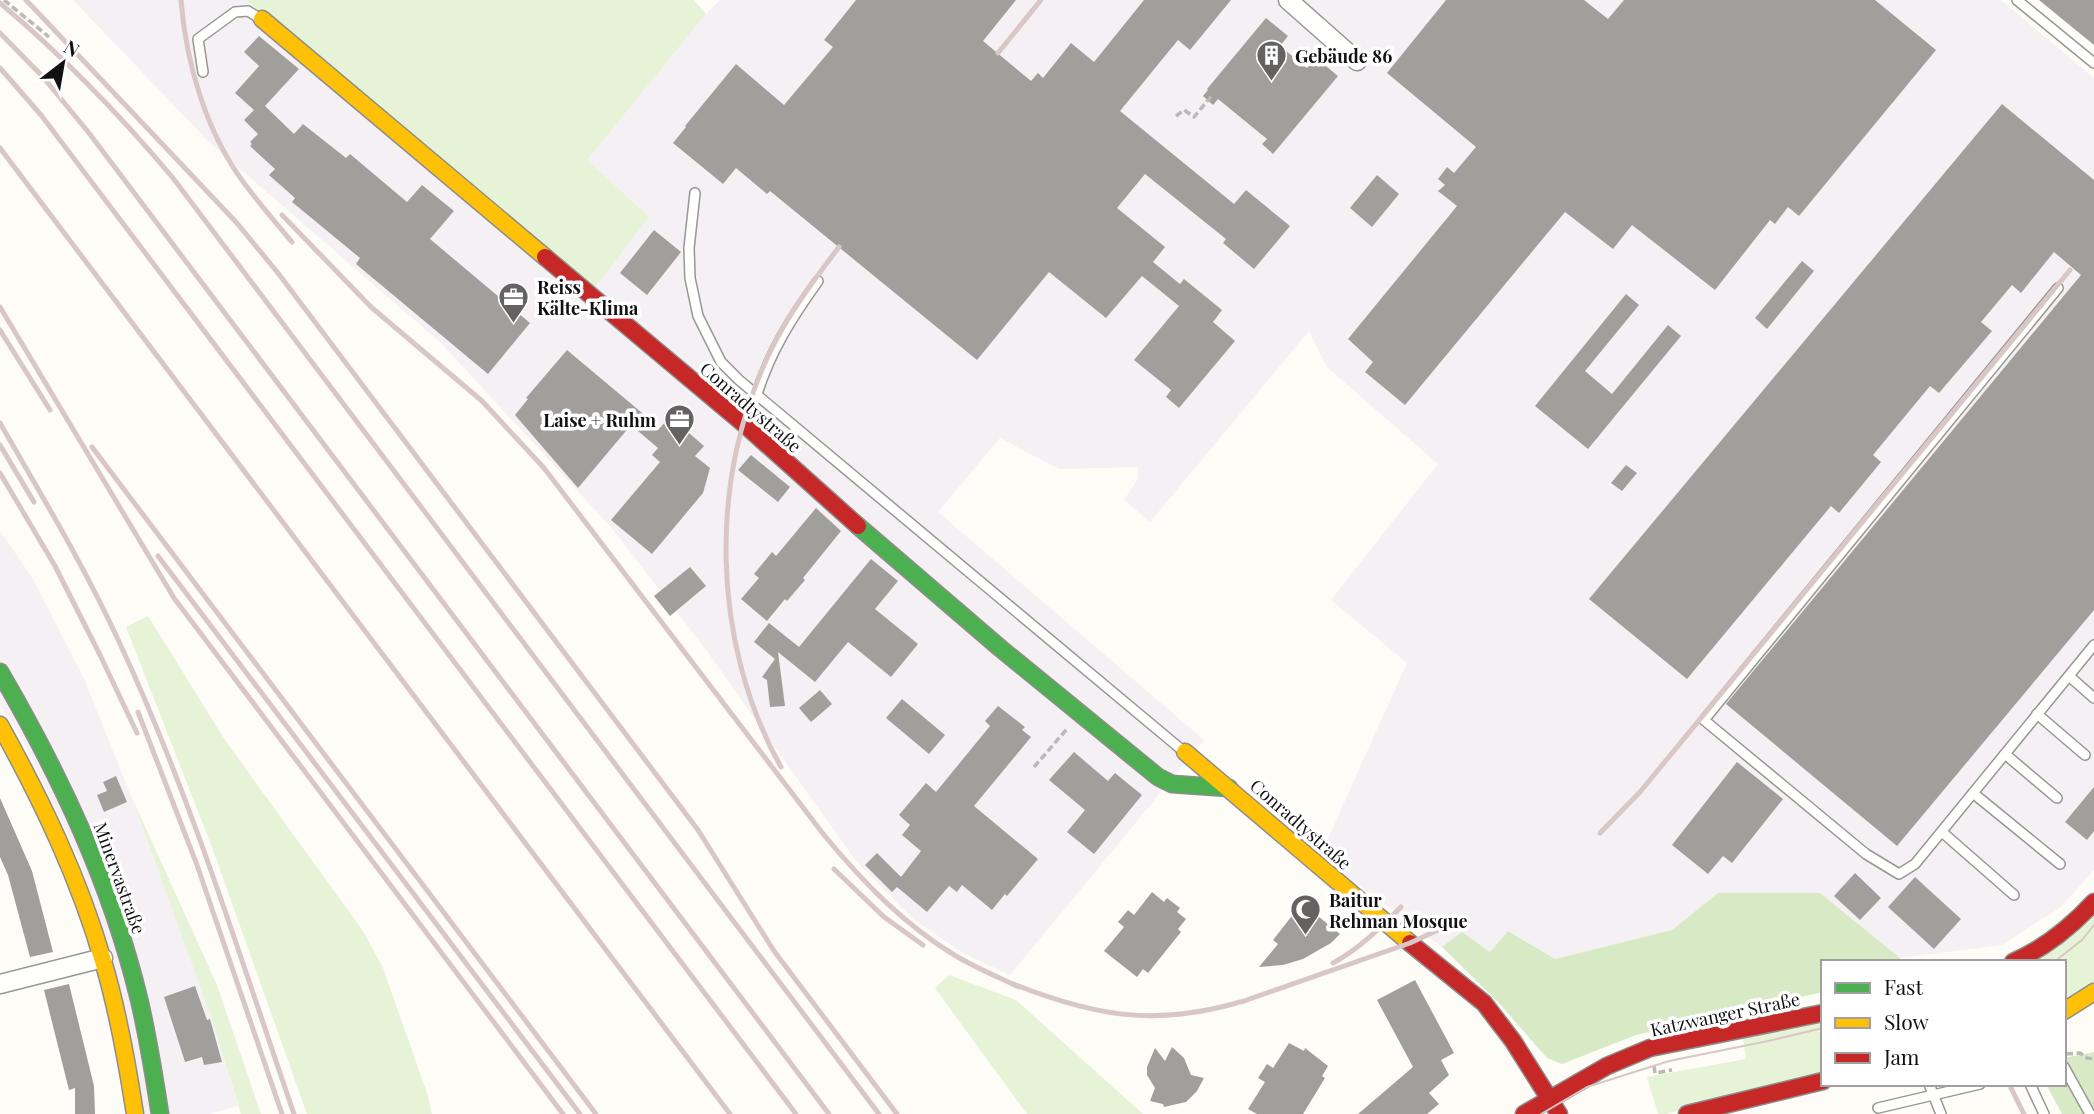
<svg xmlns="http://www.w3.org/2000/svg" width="2094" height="1114" font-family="'Playfair Display',serif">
<rect width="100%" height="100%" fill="#fdfcf7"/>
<g fill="#f5f0f3">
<polygon points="73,0 246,0 592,291 586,160 706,14 720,0 2001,0 2094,78 2094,870 2061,907 2002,945 1900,958 1820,893 1718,893 1672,930 1555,959 1509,931 1490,952 1462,932 1442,947 1320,856 1407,663 1331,600 1438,464 1327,367 1309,331 1150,522 1124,500 1138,479 1138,467 1059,469 1000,438 938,512 1204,740 1010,975 963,953 913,919 856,861 704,647 610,526 440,342 210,143"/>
<polygon points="0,531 33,579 85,681 145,831 211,1017 238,1106 209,1114 145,1114 81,863 23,740 0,705"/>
</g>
<g fill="#e7f3d7">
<polygon points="246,0 694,0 706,14 587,160 649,217 592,291"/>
<polygon points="148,616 225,740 363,931 383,968 428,1096 432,1114 307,1114 213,850 126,627"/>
<polygon points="133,800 217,985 261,1114 241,1114 211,1017"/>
<polygon points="2094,908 2094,983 2064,1004 2064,962 2030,962"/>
<polygon points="949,975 1016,1000 1143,1114 1027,1114 935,988"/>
<polygon points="1823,1020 1823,1073 1666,1114 1658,1114 1647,1077 1746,1059 1743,1038"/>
</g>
<g fill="#d8eac5">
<polygon points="1718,893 1820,893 1900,958 1899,962 1823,962 1823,992 1636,1035 1562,1064 1547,1058 1499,1003 1442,947 1462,932 1490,952 1508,931 1555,959 1672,930"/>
<polygon points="2094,1052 2094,1114 2062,1114 2046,1084 2064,1084 2064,1058"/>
</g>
<g fill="#a19f9c">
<polygon points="856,0 1016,0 983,41 1031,81 1038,73 1043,78 1071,43 1094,62 1144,0 1231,0 1190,50 1178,40 1120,111 1234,204 1246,190 1290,226 1254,269 1223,243 1226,239 1145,174 1117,208 1165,247 1153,262 1180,284 1184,279 1222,310 1213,322 1235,341 1179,408 1166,397 1171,390 1134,360 1179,306 1142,276 1106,318 1049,272 977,360 770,191 767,194 736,168 723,184 673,143 686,127 685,126 736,64 784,105 833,47 824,40"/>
<polygon points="1446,0 1584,0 1608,19 1624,0 1875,0 1936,50 1799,216 1788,207 1775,224 1770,220 1715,290 1632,225 1613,249 1565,212 1405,405 1365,372 1373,362 1348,339 1457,206 1438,191 1445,185 1438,179 1447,167 1454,173 1476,147 1387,73"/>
<polygon points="2039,0 2094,0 2094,45"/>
<polygon points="1266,18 1288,36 1280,46 1307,68 1316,58 1338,76 1273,154 1262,144 1267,139 1218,99 1213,105 1203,96 1208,90 1207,89"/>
<polygon points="259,36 299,69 265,106 294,134 303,124 346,158 350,154 407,202 422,185 454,211 430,239 530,323 488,374 356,264 360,258 292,202 295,198 269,175 275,169 250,146 252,144 250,142 258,134 244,120 254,110 235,93 259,66 244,52"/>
<polygon points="2002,104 2094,180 2094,610 1897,846 1726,704 2081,275 2054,252 2021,293 2012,285 1981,322 1992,331 1939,393 1930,386 1873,455 1881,462 1839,513 1831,506 1687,679 1589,599"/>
<polygon points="1377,175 1399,194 1372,227 1350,208"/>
<polygon points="654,230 681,252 647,295 620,273"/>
<polygon points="1802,261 1814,271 1767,329 1755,318"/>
<polygon points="1626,294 1639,305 1585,371 1612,394 1668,325 1681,336 1588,449 1535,406"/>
<polygon points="567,350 660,428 672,414 684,424 682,427 704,446 695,456 710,468 703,493 652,554 611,520 660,462 652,455 658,448 631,425 578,488 515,415 528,399 526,398"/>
<polygon points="751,455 790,487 778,502 738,470"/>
<polygon points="1626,465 1637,473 1622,491 1611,483"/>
<polygon points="816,508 841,531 803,578 805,580 787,601 785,599 767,621 741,599 759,578 754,574 772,552 776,556"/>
<polygon points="871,559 898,581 875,609 918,644 891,677 848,642 815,682 778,652 785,706 770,707 767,680 762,677 775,659 754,642 769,623 799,647"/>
<polygon points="690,567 706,586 670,616 654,596"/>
<polygon points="820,690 832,704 811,722 799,708"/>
<polygon points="902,699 945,735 929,754 886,718"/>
<polygon points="998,706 1025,727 1022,730 1031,737 974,806 1038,859 1007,896 1005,894 992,910 962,885 957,892 949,886 927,912 897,887 892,892 865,865 877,853 901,877 921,851 902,835 910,825 899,815 926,783 936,792 990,726 985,721"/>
<polygon points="1074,752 1108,781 1115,773 1142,795 1094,854 1067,832 1085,810 1049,780"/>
<polygon points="1737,762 1783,799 1732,863 1723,856 1708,874 1672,845"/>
<polygon points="116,776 127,802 104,812 97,795 107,791 103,782"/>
<polygon points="2094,787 2094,831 2087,840 2065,822"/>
<polygon points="0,798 32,871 53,952 30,957 8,875 0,857"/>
<polygon points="1855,873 1881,898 1860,920 1834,896"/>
<polygon points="1915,877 1961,919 1934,949 1888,907"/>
<polygon points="1152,892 1164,902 1167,898 1180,908 1177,912 1186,919 1178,929 1181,932 1148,973 1143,969 1137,977 1104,951 1124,927 1118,922 1128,910 1134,915"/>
<polygon points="1302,903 1340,934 1331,943 1303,959 1283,965 1259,967 1278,944 1273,940"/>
<polygon points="1415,980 1454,1053 1441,1060 1449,1075 1429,1093 1439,1104 1427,1114 1358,1114 1413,1067 1377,1000"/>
<polygon points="69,984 94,1086 95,1114 75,1114 75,1088 69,1090 44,990"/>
<polygon points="195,986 207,1020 210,1019 222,1062 204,1065 202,1057 185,1062 164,997"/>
<polygon points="1289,1043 1304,1051 1305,1048 1328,1066 1322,1076 1325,1078 1303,1114 1257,1114 1248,1109 1265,1082 1258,1078 1267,1064 1273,1068"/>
<polygon points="1172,1047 1184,1058 1191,1075 1204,1078 1197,1091 1186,1102 1164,1107 1163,1104 1150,1101 1155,1088 1147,1075 1147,1067 1155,1048 1165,1061"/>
</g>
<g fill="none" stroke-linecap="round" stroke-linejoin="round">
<defs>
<g id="lane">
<polyline points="2017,0 2094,63"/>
<polyline points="203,72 198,39 235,12 248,11 261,19"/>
<polyline points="695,193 689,248 690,278 698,316 721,362 739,380 1182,750"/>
<polyline points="2058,288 1704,720 1866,854 1899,874 1915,864 2094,645"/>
<path d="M757 394C770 352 792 317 818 281"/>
<polyline points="2069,676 2094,698"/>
<polyline points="2037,714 2085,755"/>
<polyline points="2005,754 2057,798"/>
<polyline points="1973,793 2060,864"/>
<polyline points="1942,832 2014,895"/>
<polyline points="2064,1067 2090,1114"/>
<polyline points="1929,1084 1941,1114"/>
<polyline points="2030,1084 2044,1114"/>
<polyline points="1878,1108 1980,1084"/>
</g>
<g id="street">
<polyline points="1288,0 1357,61"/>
<polyline points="0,984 103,958"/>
</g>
<g id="fast">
<polyline points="858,526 1000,648 1158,777 1172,784 1229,788"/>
<path d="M0 672C60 775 111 883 139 999 148 1037 154 1075 160 1114"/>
</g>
<g id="slow">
<polyline points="262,19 545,257"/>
<path d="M0 725C42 801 79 878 103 961 118 1011 127 1062 135 1114"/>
<polyline points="1185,752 1410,943"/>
<polyline points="2064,1011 2094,992"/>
</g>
<g id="jam">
<polyline points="545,257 744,424 858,526"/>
<polyline points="1410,943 1484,1003 1513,1041 1559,1114"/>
<path d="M2013 962C2045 948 2070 928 2094 902"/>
<polyline points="1524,1114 1607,1066 1650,1048 1823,1013"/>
<polyline points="1687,1114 1823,1081"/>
</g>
</defs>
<use href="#lane" stroke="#979795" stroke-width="12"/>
<use href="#street" stroke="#979795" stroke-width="21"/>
<use href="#fast" stroke="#8e8d8b" stroke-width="19"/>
<use href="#slow" stroke="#8e8d8b" stroke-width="19"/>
<use href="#jam" stroke="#8e8d8b" stroke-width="19"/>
<g stroke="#b9b9b8" stroke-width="3.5" stroke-dasharray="7 3.5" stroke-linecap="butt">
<polyline points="4,0 49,37"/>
<polyline points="1176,116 1184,110 1194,117 1213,94"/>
<polyline points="1034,767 1067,729"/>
<polyline points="2066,1054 2080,1053 2087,1058 2094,1059"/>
<polyline points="1654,1066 1655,1073 1672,1070"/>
</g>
<use href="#lane" stroke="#fffffe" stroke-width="9"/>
<use href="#street" stroke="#fffffe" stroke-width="18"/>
<use href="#fast" stroke="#4caf50" stroke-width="16"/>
<use href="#slow" stroke="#ffc107" stroke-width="16"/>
<use href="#jam" stroke="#c62828" stroke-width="16"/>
<g stroke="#d9c6c7" stroke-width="2">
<polyline points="2054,962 2082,940 2094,925"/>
<polyline points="1541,1114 1587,1087 1669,1061 1768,1041 1823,1028"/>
</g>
<g stroke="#d9c6c7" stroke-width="5">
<polyline points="26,0 236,222 278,273 698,830 774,951 897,1114"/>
<path d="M181 0C186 63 206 132 244 183 259 203 276 223 292 242"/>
<path d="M0 3C63 56 120 115 173 178L879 1114"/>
<polyline points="0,33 43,77 89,133 829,1114"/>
<polyline points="998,53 1041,0"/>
<polyline points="0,68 41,115 796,1114"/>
<polyline points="0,148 730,1114"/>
<path d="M282 215 371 307 482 401 544 468 824 835C862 881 904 925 956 956 976 968 998 977 1019 987"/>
<polyline points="0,307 174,598 563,1114"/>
<polyline points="0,330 50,410"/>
<path d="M0 423C42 496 86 569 121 646 191 797 240 957 294 1114"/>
<polyline points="0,445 34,502"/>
<polyline points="92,447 596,1114"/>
<polyline points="0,473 55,566 100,655 137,733"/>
<polyline points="158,556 580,1114"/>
<polyline points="138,712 197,865 282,1114"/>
<path d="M781 767C711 642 708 478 771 350 789 313 814 280 839 247"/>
<polyline points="1600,833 1640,792 2070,270"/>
<polyline points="834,869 884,917 923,945"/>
<path d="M1333 963C1359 949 1380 928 1401 907"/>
<path d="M1013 984C1097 1017 1156 1027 1244 1001L1410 943 1438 930"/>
<polyline points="2011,1088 2024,1114"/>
</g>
</g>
<defs>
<symbol id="building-pin" viewBox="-11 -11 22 30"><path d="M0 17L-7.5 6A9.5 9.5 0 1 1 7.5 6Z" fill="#646362" stroke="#fff"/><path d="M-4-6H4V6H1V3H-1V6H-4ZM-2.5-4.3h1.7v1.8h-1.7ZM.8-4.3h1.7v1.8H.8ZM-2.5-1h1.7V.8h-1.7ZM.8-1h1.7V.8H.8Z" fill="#fff"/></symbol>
<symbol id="office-pin" viewBox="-11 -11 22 30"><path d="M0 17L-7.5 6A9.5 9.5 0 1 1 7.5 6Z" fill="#646362" stroke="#fff"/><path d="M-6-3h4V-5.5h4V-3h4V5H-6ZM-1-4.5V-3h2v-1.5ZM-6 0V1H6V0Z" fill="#fff"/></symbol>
<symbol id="mosque-pin" viewBox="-11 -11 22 30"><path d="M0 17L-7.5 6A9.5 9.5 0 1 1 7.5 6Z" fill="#646362" stroke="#fff"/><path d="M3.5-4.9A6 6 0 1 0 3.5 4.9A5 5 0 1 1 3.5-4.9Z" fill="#fff"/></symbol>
</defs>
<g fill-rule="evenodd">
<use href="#building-pin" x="1254" y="38" width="35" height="47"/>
<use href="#office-pin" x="496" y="280" width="35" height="47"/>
<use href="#office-pin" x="662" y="402" width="35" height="47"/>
<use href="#mosque-pin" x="1288" y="892" width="35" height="47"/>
</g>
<g text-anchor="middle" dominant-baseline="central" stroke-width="7" stroke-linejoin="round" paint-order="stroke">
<g font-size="18" font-weight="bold" fill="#111" stroke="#fff" text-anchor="start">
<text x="1295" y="56">Gebäude 86</text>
<text x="537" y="287">Reiss<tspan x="537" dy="21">Kälte-Klima</tspan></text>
<text x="656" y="420" text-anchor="end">Laise + Ruhm</text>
<text x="1329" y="900">Baitur<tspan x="1329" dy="21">Rehman Mosque</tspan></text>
</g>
<g font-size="18" fill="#111" stroke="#fff">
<text transform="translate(751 407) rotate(41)">Conradtystraße</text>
<text transform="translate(1301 824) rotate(41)">Conradtystraße</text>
<text transform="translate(120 878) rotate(70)">Minervastraße</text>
<text transform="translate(1725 1014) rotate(-12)">Katzwanger Straße</text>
</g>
</g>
<rect x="1821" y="960" width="245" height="126" fill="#ffffff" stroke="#a0a0a0" stroke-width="2"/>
<rect x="1835" y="983" width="35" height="10" fill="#4caf50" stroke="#a0a0a0" stroke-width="2"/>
<text x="1884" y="995" font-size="21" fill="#111111">Fast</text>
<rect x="1835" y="1018" width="35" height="10" fill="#ffc107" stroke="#a0a0a0" stroke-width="2"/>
<text x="1884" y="1030" font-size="21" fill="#111111">Slow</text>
<rect x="1835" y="1053" width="35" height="10" fill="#c62828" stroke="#a0a0a0" stroke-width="2"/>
<text x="1884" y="1065" font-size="21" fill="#111111">Jam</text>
<g transform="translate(63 63) rotate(31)" stroke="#ffffff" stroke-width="5" paint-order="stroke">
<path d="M0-5L12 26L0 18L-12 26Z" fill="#111111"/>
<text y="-10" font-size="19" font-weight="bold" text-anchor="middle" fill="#111111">N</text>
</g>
</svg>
